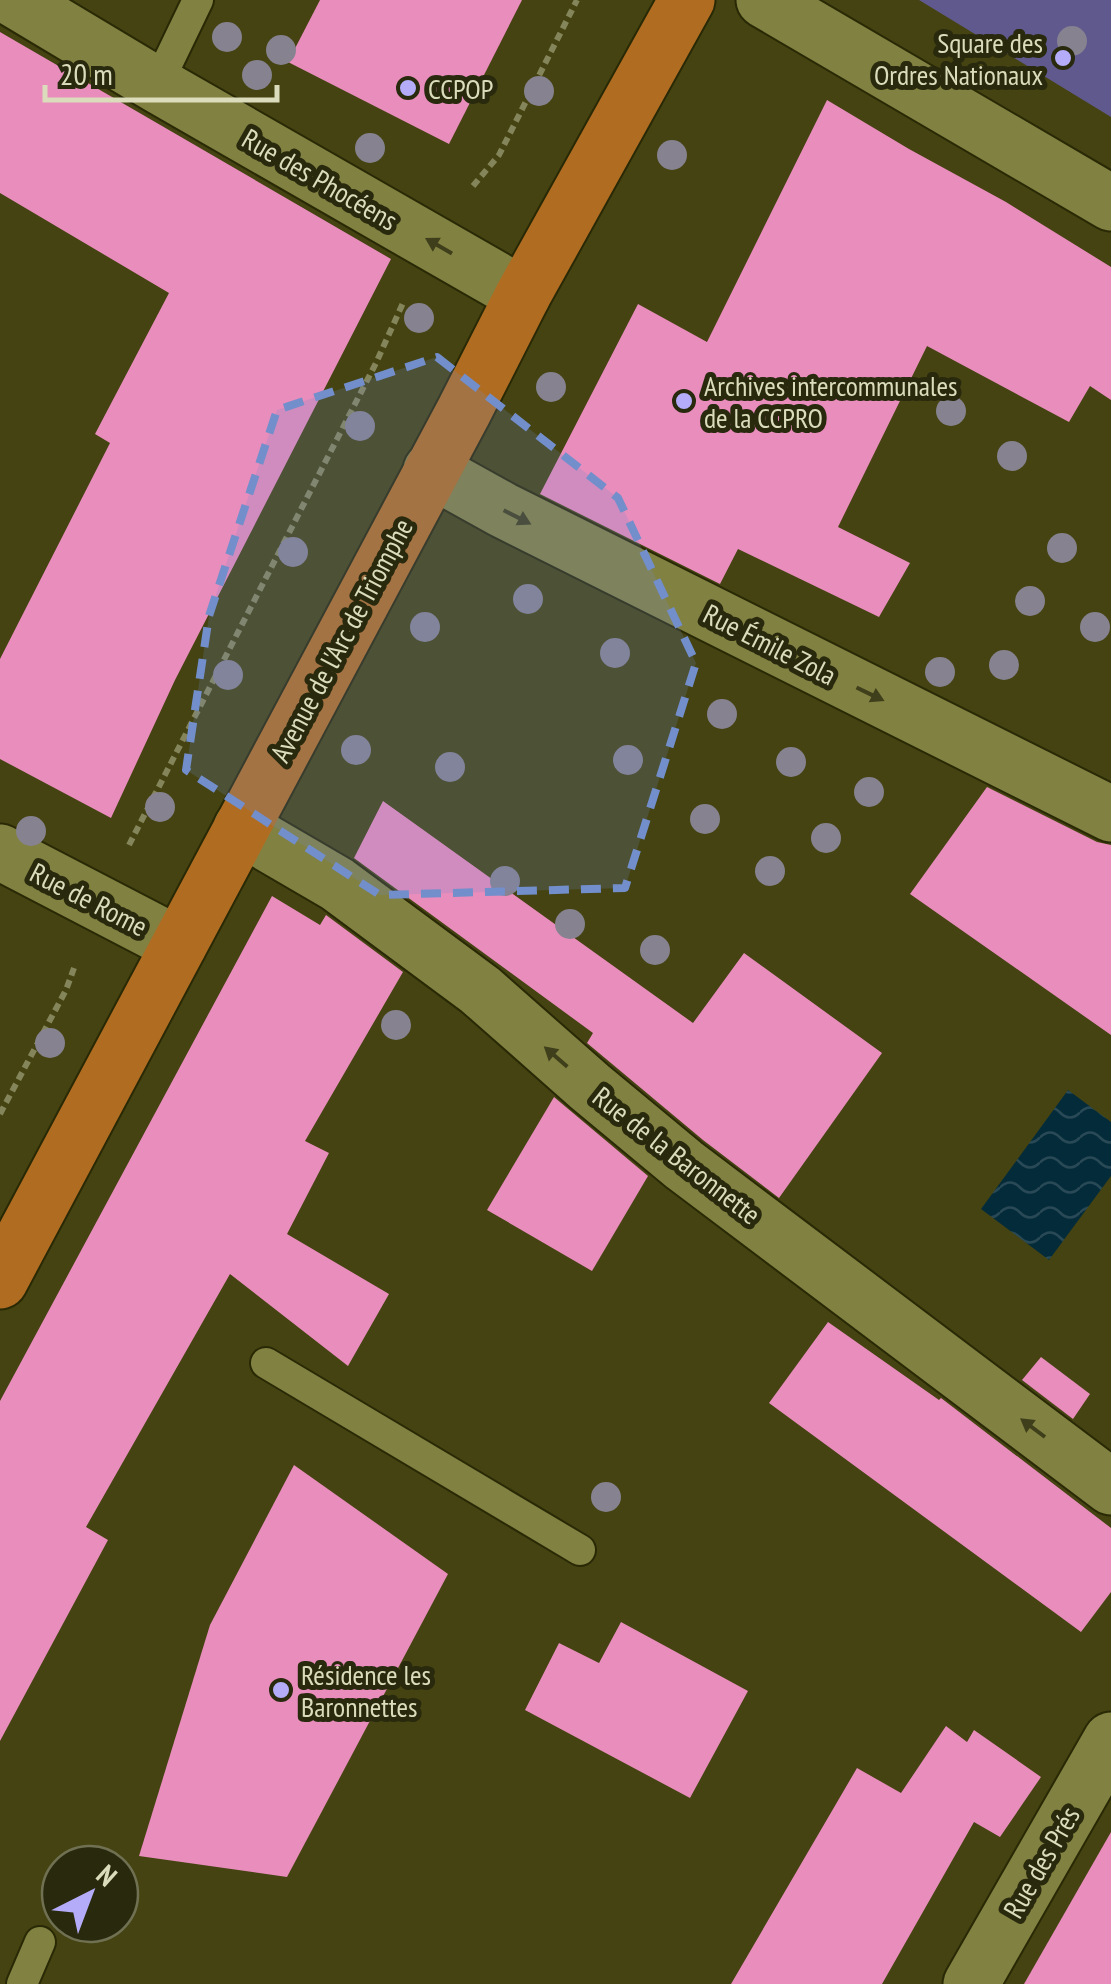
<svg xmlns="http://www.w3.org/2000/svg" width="1111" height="1984" font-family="'PT Sans Narrow',sans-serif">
<defs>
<pattern id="water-waves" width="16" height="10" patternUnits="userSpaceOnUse" patternTransform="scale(2.5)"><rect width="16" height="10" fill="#042b3a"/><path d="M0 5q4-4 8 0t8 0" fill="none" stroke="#284955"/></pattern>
</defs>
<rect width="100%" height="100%" fill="#444311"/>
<polygon fill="#60598d" points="919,0 1111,0 1111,117"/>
<polygon fill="url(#water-waves)" points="1068,1090 1111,1122 1111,1176 1049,1260 981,1209"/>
<g fill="#e88dbc">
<polygon points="320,0 522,0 449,144 288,62"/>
<polygon points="0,32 391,259 175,680 111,818 0,759 0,659 110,443 95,434 169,293 0,193"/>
<polygon points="827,100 909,149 1006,202 1111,267 1111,400 1090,386 1069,422 927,346 838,527 910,563 879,617 738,549 720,584 540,494 638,304 707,342"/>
<polygon points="987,787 1097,842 1111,845 1111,1035 910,894"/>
<polygon points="383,801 693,1023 744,953 882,1053 779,1198 703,1140 587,1043 593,1033 354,858"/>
<polygon points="272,896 320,925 326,915 403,972 305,1141 329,1153 287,1234 389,1294 348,1366 230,1274 86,1527 108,1540 0,1741 0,1401"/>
<polygon points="554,1097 648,1176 592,1271 487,1210"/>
<polygon points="828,1322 939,1400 941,1398 1111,1528 1111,1592 1081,1632 769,1403"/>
<polygon points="1041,1357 1090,1394 1073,1419 1022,1380"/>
<polygon points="294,1465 448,1574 287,1877 139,1856 210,1625"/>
<polygon points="621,1622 748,1691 690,1798 525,1710 559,1643 599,1663"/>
<polygon points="946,1726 967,1742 974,1730 1041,1777 1000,1837 974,1822 882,1984 731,1984 857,1768 901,1793"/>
<polygon points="1111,1832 1111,1984 1024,1984"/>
</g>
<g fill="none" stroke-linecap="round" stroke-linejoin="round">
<defs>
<g id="service">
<polyline points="157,85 198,0"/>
<polyline points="266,1363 580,1550"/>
<polyline points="22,1984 40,1942"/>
</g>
<g id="minor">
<polyline points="15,0 157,85 523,295"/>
<polyline points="764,0 1111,203"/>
<polyline points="431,470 503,510 1111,814"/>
<polyline points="241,828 337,884 480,990 590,1087 684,1165 1111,1487"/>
<polyline points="0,852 179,945"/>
<polyline points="971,1984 1111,1740"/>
</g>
<polyline id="primary" points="0,1281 464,411 523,295 687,0"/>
</defs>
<use href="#service" stroke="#292906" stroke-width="34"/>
<use href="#minor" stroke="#292906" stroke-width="59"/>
<use href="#primary" stroke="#292906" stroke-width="59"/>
<g stroke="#85855b" stroke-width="6" stroke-dasharray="8 5" stroke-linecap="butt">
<polyline points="473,186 499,155 577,0"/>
<polyline points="129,845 376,363 403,303"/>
<polyline points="0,1114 66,990 74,968"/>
</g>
<use href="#service" stroke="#818141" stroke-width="30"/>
<use href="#minor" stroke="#818141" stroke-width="55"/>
<use href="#primary" stroke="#b06d22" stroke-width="55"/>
</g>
<g fill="#868290">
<circle cx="227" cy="37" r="15"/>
<circle cx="1072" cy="41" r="15"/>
<circle cx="281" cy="50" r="15"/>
<circle cx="257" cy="75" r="15"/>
<circle cx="539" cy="91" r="15"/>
<circle cx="370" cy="148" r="15"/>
<circle cx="672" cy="155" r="15"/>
<circle cx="419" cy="318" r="15"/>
<circle cx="551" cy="387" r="15"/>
<circle cx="951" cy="411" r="15"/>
<circle cx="360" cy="426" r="15"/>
<circle cx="1012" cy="456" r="15"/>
<circle cx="1062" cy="548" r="15"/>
<circle cx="293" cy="552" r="15"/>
<circle cx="528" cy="599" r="15"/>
<circle cx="1030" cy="601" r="15"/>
<circle cx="425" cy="627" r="15"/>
<circle cx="1095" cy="627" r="15"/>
<circle cx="615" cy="653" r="15"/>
<circle cx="1004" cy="665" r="15"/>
<circle cx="940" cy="672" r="15"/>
<circle cx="228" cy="675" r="15"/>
<circle cx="722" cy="714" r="15"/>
<circle cx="356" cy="750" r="15"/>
<circle cx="628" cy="760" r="15"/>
<circle cx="791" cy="762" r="15"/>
<circle cx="450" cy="767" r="15"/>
<circle cx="869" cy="792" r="15"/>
<circle cx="160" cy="807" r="15"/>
<circle cx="705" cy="819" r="15"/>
<circle cx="31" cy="831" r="15"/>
<circle cx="826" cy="838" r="15"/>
<circle cx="770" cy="871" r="15"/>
<circle cx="505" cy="881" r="15"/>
<circle cx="570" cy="924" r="15"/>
<circle cx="655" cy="950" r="15"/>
<circle cx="396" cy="1025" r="15"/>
<circle cx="50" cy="1043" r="15"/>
<circle cx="606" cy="1497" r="15"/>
</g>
<defs><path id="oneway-solid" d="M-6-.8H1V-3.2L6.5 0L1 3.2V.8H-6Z" transform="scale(2.5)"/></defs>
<g fill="#3f3f1b">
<use href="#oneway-solid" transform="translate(439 246) rotate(-150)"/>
<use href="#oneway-solid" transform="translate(517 517) rotate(27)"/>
<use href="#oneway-solid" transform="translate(870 694) rotate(26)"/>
<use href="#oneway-solid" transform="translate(556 1057) rotate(-139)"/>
<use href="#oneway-solid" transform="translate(1033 1428) rotate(-143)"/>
</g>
<path fill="#728ecb" fill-opacity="0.2" stroke="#728ecb" stroke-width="8" stroke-dasharray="20 12" stroke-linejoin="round" d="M437 357 618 498 696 663 625 888 380 895 186 770 209 616 277 410Z"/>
<g fill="#b4acf9" stroke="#29290e" stroke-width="4">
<circle cx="1063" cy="58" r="10"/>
<circle cx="408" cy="88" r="10"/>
<circle cx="684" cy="401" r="10"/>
<circle cx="281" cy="1690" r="10"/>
</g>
<g text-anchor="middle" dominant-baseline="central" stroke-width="10" stroke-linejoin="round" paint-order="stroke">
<g font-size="28" fill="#dbdcbb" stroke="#29290e" text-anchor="start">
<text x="1043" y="42" text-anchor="end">Square des<tspan x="1043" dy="32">Ordres Nationaux</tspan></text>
<text x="428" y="88">CCPOP</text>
<text x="704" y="385">Archives intercommunales<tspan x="704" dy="32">de la CCPRO</tspan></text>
<text x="301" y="1674">Résidence les<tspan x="301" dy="32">Baronnettes</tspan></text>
</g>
<g font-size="28" fill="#dbdcbb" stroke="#29290e">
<text transform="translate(320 179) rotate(30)">Rue des Phocéens</text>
<text transform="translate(341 640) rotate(-62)">Avenue de l'Arc de Triomphe</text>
<text transform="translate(770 644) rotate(27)">Rue Émile Zola</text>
<text transform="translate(89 899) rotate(27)">Rue de Rome</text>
<text transform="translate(677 1155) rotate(38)">Rue de la Baronnette</text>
<text transform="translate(1041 1862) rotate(-60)">Rue des Prés</text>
</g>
</g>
<g transform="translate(90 1894) rotate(42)"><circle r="48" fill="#29290e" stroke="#707153" stroke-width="2.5"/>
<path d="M0-8L18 38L0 25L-18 38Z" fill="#b4acf9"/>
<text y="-15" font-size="28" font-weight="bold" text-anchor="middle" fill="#dbdcbb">N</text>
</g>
<path d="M45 85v15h232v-15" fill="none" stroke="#dbdcbb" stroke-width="5"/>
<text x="60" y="85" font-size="30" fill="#dbdcbb" stroke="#29290e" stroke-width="8" paint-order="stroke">20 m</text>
</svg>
